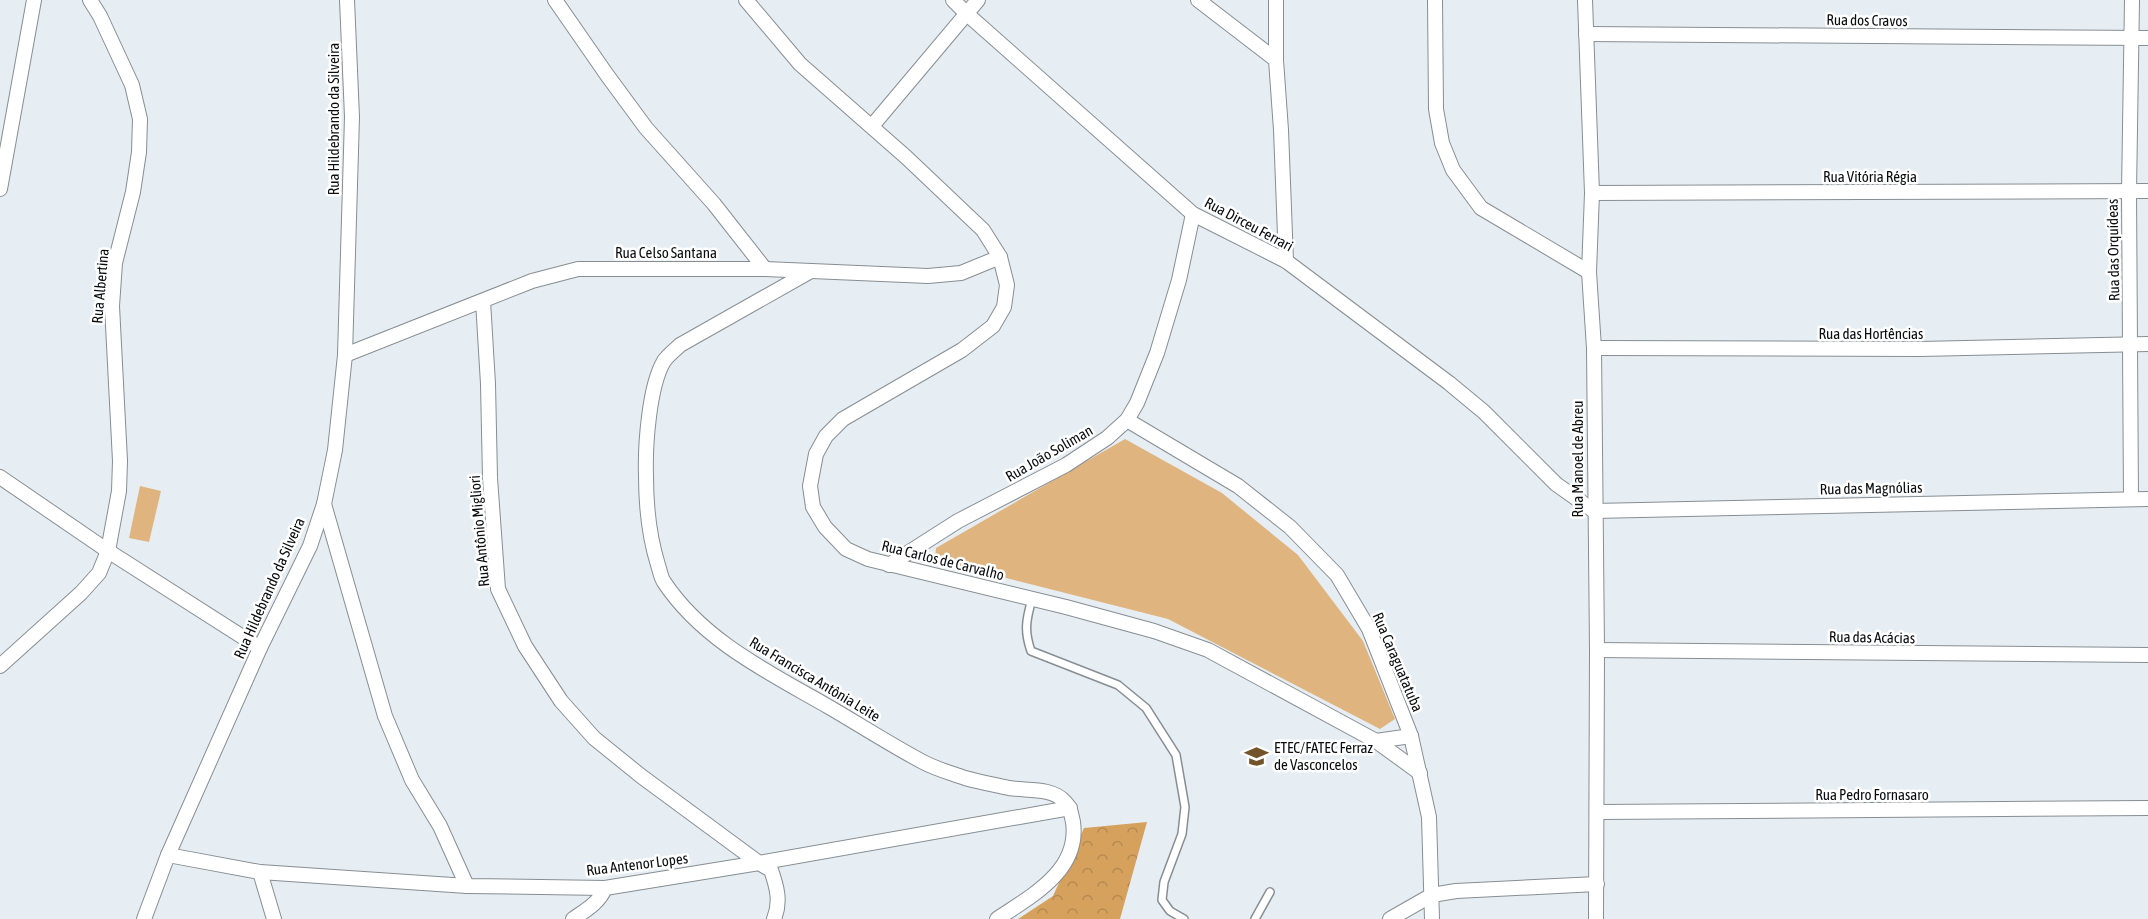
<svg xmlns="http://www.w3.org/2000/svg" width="2148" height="919" font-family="'Asap Condensed',sans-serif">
<defs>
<pattern id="forest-crowns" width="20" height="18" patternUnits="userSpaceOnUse" patternTransform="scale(1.5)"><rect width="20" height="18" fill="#d6a15d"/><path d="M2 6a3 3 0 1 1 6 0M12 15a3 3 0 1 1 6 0" fill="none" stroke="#b68950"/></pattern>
</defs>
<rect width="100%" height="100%" fill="#e7eef3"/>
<g fill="#dfb47f">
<polygon points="1125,439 1222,493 1298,555 1363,641 1395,719 1380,729 1168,619 935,560 936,548"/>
<polygon points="140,486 161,491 149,542 129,538"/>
</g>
<polygon fill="url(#forest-crowns)" points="1147,822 1120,919 1018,919 1053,896 1084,828"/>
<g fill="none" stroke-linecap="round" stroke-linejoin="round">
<defs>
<g id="service">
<path d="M1032 599C1026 620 1024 631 1031 651L1118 685 1146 708 1176 755 1185 807 1182 834 1164 882 1162 900 1170 911 1184 919"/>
<polyline points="1255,919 1270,892"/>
</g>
<g id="minor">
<polyline points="555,0 607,75 646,128 714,204 765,269"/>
<polyline points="746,0 800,64 906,157 983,230 1000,257 1007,285 1004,307 993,326 962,350 843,419 826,436 816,454 810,486 813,507 825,527 846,549 868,559 1066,607 1154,631 1208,650 1376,741 1420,773"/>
<polyline points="953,0 967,14 1193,214 1286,261 1449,383 1484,412 1556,484 1594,511 2148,499"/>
<polyline points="1198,0 1276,60"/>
<polyline points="1276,0 1276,60 1281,130 1286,261"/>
<polyline points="1435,0 1436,109 1442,143 1453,170 1481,208 1589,272"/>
<polyline points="1585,0 1592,193 1589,272 1594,348 1597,650 1596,919"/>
<polyline points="1586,34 2148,38"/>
<polyline points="872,126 978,0"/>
<polyline points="0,189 34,0"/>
<polyline points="1592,193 2148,191"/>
<path d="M811 271 680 345C675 350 668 355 664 361 649 386 645 446 646 476 646 507 649 536 658 565 660 571 661 578 664 582 703 641 770 673 829 707 860 725 891 745 923 762 936 769 951 773 965 778 979 782 995 785 1009 788 1027 791 1052 787 1065 802 1071 808 1071 814 1073 822 1080 871 1031 896 997 919"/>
<path d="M483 301 488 384 490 478 498 589 525 646 561 701 594 738 641 776 759 863 771 870C777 887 781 902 774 919"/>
<polyline points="1594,348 1920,349 2148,344"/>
<polyline points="345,355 532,281 578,269 765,269 928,276 961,273 1000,257"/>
<polyline points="1127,420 1238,486 1290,527 1337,575 1369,629 1411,736 1429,817 1432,919"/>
<polyline points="0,477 108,551 260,648"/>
<polyline points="2131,499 2129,192 2132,0"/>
<polyline points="324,504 385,716 412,780 440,826 467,886"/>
<polyline points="889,565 958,521 1066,465 1107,438 1127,420 1137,403 1157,353 1179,280 1193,214"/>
<polyline points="1597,650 2148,655"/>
<polyline points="0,666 81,593 99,573 108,551 119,491 120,461 112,306 115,263 133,192 139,152 140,119 132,85 100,16 90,0"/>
<polyline points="1376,741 1411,736"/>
<polyline points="1597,812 2148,808"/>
<polyline points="168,855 260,872 467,886 605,888 759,863 1070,808"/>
<polyline points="260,872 274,919"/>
<polyline points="144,919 168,855 260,648 310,546 324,504 335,450 345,355 352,117 347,0"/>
<path d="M573 919C586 910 600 902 605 888"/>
<polyline points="1390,919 1432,895 1456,891 1597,884"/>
</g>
</defs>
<use href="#service" stroke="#878e93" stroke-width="10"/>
<use href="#minor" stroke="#878e93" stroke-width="16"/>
<use href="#service" stroke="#fff" stroke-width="7"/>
<use href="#minor" stroke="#fff" stroke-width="14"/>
</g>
<defs>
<symbol id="university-bare" viewBox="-9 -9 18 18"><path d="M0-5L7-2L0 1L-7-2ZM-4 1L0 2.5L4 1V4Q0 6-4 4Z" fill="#735329" stroke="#fff" stroke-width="2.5" paint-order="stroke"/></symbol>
</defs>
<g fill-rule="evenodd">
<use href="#university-bare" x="1240" y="740" width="33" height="33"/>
</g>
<g text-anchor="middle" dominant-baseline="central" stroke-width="5" stroke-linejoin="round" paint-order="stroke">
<g font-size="15" fill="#0a0c0e" stroke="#fff">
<text transform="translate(1867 20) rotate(1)">Rua dos Cravos</text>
<text transform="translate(333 119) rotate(-90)">Rua Hildebrando da Silveira</text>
<text x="1870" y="176">Rua Vitória Régia</text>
<text transform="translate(1249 224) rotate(28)">Rua Dirceu Ferrari</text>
<text transform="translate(2113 250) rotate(-91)">Rua das Orquídeas</text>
<text x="666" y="252">Rua Celso Santana</text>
<text transform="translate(100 286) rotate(-85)">Rua Albertina</text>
<text x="1871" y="333">Rua das Hortências</text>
<text transform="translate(1049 453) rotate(-30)">Rua João Soliman</text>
<text transform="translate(1577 459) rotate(-90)">Rua Manoel de Abreu</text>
<text transform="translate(1871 488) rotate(-1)">Rua das Magnólias</text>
<text transform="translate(479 531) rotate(-95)">Rua Antônio Migliori</text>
<text transform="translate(943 560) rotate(14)">Rua Carlos de Carvalho</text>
<text transform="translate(269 588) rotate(-66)">Rua Hildebrando da Silveira</text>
<text transform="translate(1872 637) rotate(1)">Rua das Acácias</text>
<text transform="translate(1398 662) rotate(67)">Rua Caraguatatuba</text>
<text transform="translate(815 679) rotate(31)">Rua Francisca Antônia Leite</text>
<text x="1872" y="794">Rua Pedro Fornasaro</text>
<text transform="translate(637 864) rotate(-7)">Rua Antenor Lopes</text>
</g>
<g font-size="15" fill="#0a0c0e" stroke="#fff" text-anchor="start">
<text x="1274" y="747">ETEC/FATEC Ferraz<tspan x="1274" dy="17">de Vasconcelos</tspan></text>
</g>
</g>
</svg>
